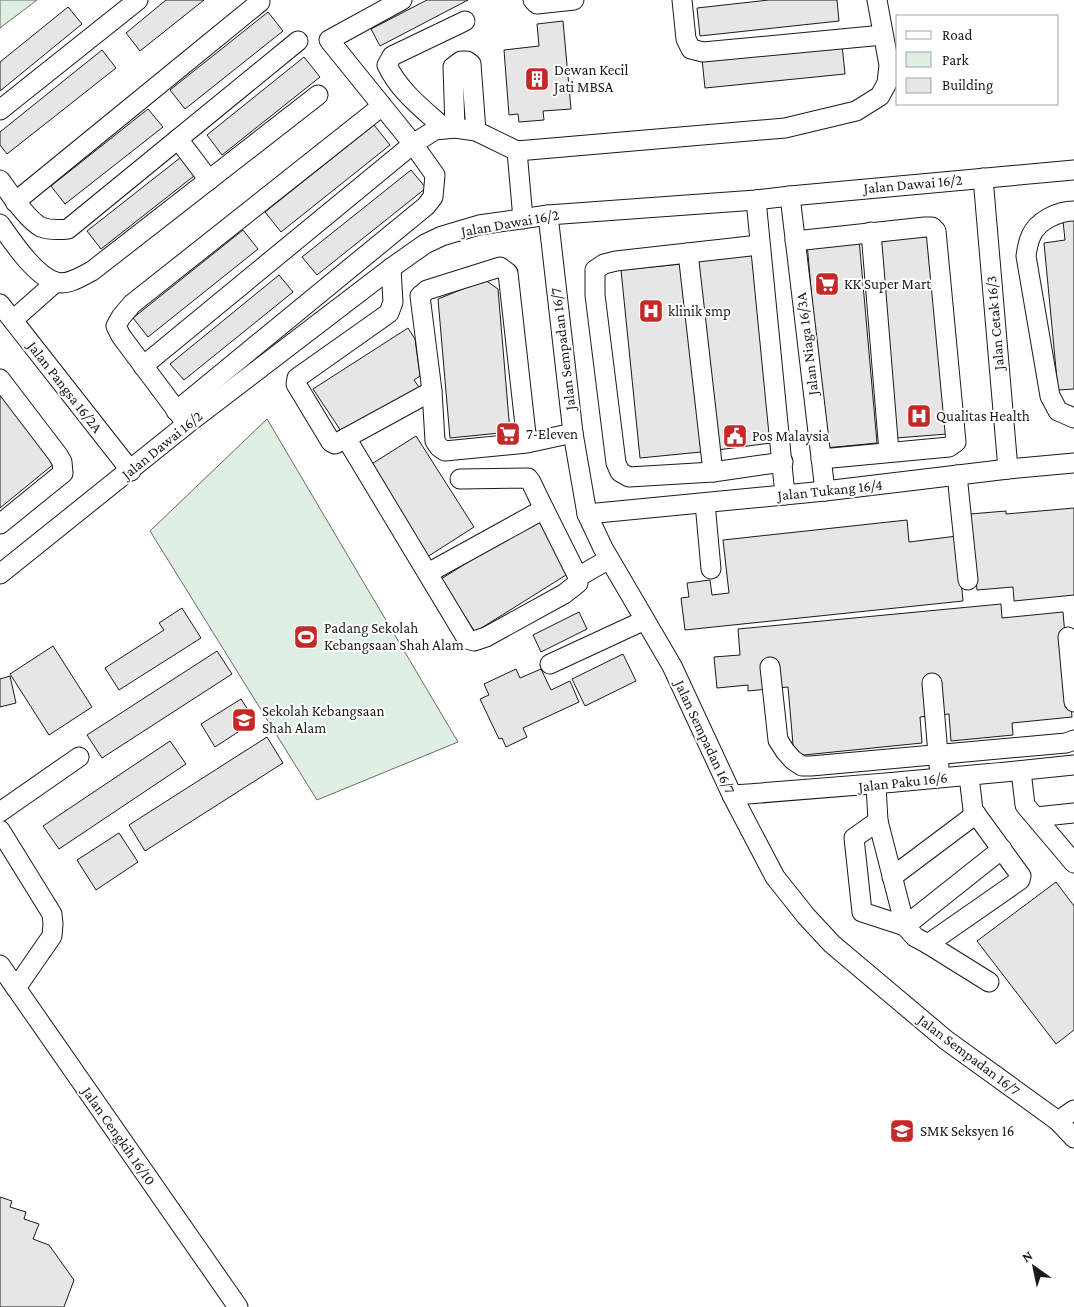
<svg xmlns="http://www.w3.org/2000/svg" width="1074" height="1307" font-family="'Crimson Pro',serif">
<rect width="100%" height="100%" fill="#fff"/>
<g fill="#e0efe3" stroke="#6a6a6a">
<polygon points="0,0 37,0 0,28"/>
<polygon points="267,419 458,742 317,800 150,531"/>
</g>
<g fill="#e6e6e6" stroke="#1a1a1a">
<polygon points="166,0 204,0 140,51 126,33"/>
<polygon points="427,0 468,0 380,46 371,29"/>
<polygon points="769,0 837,0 839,21 700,36 697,8"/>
<polygon points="68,7 82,24 0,91 0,62"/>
<polygon points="268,12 283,31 185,109 170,90"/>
<polygon points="563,21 571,109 543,111 544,120 519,122 518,114 509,115 504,50 539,46 537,24"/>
<polygon points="842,45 845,74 705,88 702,59"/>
<polygon points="102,50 116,68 7,154 0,145 0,132"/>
<polygon points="304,57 320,77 222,155 207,135"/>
<polygon points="148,109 163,127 65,204 51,186"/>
<polygon points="374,125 390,145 281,232 265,212"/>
<polygon points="185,154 199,172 101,249 87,231"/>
<polygon points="411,170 426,188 317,275 302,257"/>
<polygon points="1074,219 1074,389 1058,390 1044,243 1065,240 1063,221"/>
<polygon points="243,230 258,249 148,337 133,318"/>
<polygon points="931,236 947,434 896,438 879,240"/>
<polygon points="859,239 877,443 825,448 807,243"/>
<polygon points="758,249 779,442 717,450 696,256"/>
<polygon points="682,264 701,452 640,458 621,270"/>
<polygon points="279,275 293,292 184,380 170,364"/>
<polygon points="485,280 498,289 510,432 450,438 438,299"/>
<polygon points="408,328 415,339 420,376 414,380 421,390 345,437 313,389"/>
<polygon points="0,395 55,463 0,508"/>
<polygon points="416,436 474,527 424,559 367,467"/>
<polygon points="1074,508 1074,595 1014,601 1013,587 977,590 970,514 1006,511 1006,514"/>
<polygon points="540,517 574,570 475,632 441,579"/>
<polygon points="907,520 909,542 957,536 963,601 685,630 681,598 689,597 687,583 710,580 712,595 729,593 723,540"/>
<polygon points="1001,604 1002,618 1063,612 1072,717 1012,723 1013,735 951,741 949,714 920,717 922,743 794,756 788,687 748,691 748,685 717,688 714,657 740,655 738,629"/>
<polygon points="182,608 201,638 119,690 105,668 164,630 159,623"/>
<polygon points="579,612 587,629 541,652 533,635"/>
<polygon points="53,646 92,707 49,735 10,674"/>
<polygon points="217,651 232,674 102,758 87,735"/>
<polygon points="623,654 636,681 585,706 572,679"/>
<polygon points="516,669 520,678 541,669 551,690 570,681 579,702 523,728 527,737 506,747 502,738 499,739 480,699 489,695 484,684"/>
<polygon points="10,676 16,703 0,707 0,679"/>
<polygon points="241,699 255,721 215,747 201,724"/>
<polygon points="267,737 283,763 145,851 129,825"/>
<polygon points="170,741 186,764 59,849 43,826"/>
<polygon points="119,833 138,862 96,890 77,860"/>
<polygon points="1056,882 1074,906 1074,1030 1056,1044 977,941"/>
<polygon points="0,1197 12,1201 10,1207 26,1212 24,1219 39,1224 33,1239 49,1245 74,1280 64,1307 0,1307"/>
</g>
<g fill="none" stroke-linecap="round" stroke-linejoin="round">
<defs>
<g id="minor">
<polyline points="533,0 537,4 574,0"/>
<polyline points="682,0 686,39 691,49 703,52 883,35"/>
<polyline points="0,110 138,0"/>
<path d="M444 128C423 109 399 91 387 65L392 56 465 21"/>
<polyline points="455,128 453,67 461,61 467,61 471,64 476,131"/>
<polyline points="178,139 209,180"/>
<polyline points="517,151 523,219"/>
<polyline points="983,178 1008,469"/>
<path d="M0 180C8 191 28 221 41 227 49 230 59 230 68 229L298 41"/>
<polyline points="790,196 825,491"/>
<polyline points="756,200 785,495"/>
<polyline points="15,202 260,2"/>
<path d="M1074 211C1058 211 1037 221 1031 236 1028 242 1027 249 1026 256L1050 396 1058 411 1074 418"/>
<polyline points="548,215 573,433 587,514 603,548 672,666 732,795 775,877 806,916 832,944 946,1040 1058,1121 1074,1138"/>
<path d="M0 224C12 241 35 276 56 282 68 286 82 276 92 271L318 95"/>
<polyline points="871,232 889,452"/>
<polyline points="795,241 925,227 932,227 936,231 956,442 949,447 821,459"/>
<polyline points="759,245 616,261 604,264 595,270 595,295 616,463 620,472 629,477 713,472 783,462"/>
<polyline points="688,253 713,472"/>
<polyline points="391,268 393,302 389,313 297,378 296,384 331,442 335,444 432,391"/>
<polyline points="0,304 131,471"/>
<polyline points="13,320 56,282"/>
<polyline points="143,366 413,144 435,130 455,128 476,131 517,151 785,128 856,111 880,96 887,83 889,65 877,0"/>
<polyline points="0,379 58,455 62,462 63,473 0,524"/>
<polyline points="176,411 426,206 433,197 435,175 413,144 329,40 402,0"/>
<polyline points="183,419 121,336 116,326 121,317 132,304 382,106"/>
<polyline points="346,438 467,639 474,641 486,637 564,594 578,583 578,577 544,509"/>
<polyline points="527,443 508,273 500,267 427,290 420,296 432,391 435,441 439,447 445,451 527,443 573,433"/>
<polyline points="957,475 968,580"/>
<polyline points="705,503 711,569"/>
<polyline points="587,514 825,491 1008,469 1074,463"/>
<polyline points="428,573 544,509 531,482 528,478 460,479"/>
<polyline points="0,574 187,424 391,268 425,244 442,236 479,225 548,215 756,200 790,196 1074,170"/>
<polyline points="578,577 609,559"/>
<polyline points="1068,637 1074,702"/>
<polyline points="550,664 645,620"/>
<polyline points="770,667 778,740 785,751 793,760 802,766 811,766 1066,743 1074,740"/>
<polyline points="932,683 939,766"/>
<polyline points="1021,771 1025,805 1074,863"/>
<polyline points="876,785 878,821 905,926 915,937 928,944 1020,880 1021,876 973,810 969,776"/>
<path d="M732 795C846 787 960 777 1074 765"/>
<polyline points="0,812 79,757"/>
<polyline points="1036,817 1074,813"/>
<polyline points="878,821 854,838 862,912 905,926 1002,849"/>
<polyline points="0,830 52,914 53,924 52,936 16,988"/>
<polyline points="892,877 976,814"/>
<polyline points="928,944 989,982"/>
<polyline points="0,965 238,1307"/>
<polyline points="1058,1121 1074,1110"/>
</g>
</defs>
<use href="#minor" stroke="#1a1a1a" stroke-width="21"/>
<use href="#minor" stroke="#fff" stroke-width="19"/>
</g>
<defs>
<symbol id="building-square" viewBox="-11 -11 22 22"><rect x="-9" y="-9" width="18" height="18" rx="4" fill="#c62828" stroke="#fff"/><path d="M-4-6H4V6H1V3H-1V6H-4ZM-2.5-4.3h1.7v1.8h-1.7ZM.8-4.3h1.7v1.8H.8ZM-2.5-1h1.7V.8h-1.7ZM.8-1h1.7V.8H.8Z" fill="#fff"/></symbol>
<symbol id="supermarket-square" viewBox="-11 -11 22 22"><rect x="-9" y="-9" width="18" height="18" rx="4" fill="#c62828" stroke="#fff"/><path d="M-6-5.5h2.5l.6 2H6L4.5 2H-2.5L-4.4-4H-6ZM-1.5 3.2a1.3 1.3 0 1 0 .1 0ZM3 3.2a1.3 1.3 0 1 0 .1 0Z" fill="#fff"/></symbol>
<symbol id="hospital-square" viewBox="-11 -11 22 22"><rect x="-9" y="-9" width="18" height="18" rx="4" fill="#c62828" stroke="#fff"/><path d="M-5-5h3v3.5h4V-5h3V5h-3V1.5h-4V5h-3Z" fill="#fff"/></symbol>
<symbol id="civic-square" viewBox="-11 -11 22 22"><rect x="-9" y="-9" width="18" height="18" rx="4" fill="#c62828" stroke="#fff"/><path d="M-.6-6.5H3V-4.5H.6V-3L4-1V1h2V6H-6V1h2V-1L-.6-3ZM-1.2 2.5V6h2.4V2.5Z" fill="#fff"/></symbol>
<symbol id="stadium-square" viewBox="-11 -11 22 22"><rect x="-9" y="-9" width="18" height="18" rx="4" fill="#c62828" stroke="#fff"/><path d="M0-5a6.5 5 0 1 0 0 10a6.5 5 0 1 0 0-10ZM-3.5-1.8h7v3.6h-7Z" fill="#fff"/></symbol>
<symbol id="school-square" viewBox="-11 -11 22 22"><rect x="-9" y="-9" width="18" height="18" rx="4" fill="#c62828" stroke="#fff"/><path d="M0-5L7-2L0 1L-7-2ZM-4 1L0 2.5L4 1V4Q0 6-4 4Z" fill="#fff"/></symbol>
</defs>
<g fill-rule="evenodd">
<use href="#building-square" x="523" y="65" width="28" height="28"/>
<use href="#supermarket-square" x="813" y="270" width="28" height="28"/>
<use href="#hospital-square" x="637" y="297" width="28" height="28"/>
<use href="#hospital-square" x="905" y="402" width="28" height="28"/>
<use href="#supermarket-square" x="494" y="420" width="28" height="28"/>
<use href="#civic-square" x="721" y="422" width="28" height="28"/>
<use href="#stadium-square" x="292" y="623" width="28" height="28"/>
<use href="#school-square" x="230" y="706" width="28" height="28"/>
<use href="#school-square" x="888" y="1117" width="28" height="28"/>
</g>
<g text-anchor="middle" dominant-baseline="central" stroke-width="4" stroke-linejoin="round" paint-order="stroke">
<g font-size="15" fill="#1a1a1a" stroke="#fff" text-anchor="start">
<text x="554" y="70">Dewan Kecil<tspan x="554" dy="17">Jati MBSA</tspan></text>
<text x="844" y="284">KK Super Mart</text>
<text x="668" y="311">klinik smp</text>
<text x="936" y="416">Qualitas Health</text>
<text x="526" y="434">7-Eleven</text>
<text x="752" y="436">Pos Malaysia</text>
<text x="324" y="628">Padang Sekolah<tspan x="324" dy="17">Kebangsaan Shah Alam</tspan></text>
<text x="262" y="711">Sekolah Kebangsaan<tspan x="262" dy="17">Shah Alam</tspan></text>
<text x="920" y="1131">SMK Seksyen 16</text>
</g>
<g font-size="15" fill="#1a1a1a" stroke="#fff">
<text transform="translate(913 184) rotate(-5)">Jalan Dawai 16/2</text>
<text transform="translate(510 223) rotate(-10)">Jalan Dawai 16/2</text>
<text transform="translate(995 323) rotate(-95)">Jalan Cetak 16/3</text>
<text transform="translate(807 344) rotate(-97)">Jalan Niaga 16/3A</text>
<text transform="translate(563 349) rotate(-97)">Jalan Sempadan 16/7</text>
<text transform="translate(65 387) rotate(52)">Jalan Pangsa 16/2A</text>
<text transform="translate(162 445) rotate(-39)">Jalan Dawai 16/2</text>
<text transform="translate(830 490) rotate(-6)">Jalan Tukang 16/4</text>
<text transform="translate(705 737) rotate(65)">Jalan Sempadan 16/7</text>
<text transform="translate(903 782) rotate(-6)">Jalan Paku 16/6</text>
<text transform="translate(969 1055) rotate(37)">Jalan Sempadan 16/7</text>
<text transform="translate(119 1136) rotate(55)">Jalan Cengkih 16/10</text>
</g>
</g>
<rect x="896" y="15" width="162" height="90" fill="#ffffff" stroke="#a3a3a3"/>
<rect x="906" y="31" width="25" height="8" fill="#ffffff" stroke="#a3a3a3"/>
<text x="942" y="40" font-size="15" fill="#1a1a1a">Road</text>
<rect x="906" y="52" width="25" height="15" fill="#e0efe3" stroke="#a3a3a3"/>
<text x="942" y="65" font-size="15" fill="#1a1a1a">Park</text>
<rect x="906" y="78" width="25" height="15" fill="#e6e6e6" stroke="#a3a3a3"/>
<text x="942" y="90" font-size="15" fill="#1a1a1a">Building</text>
<g transform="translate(1034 1267) rotate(327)" stroke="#ffffff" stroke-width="4" paint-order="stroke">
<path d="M0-4L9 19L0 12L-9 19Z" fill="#1a1a1a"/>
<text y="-8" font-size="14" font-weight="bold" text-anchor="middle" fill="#1a1a1a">N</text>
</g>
</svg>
